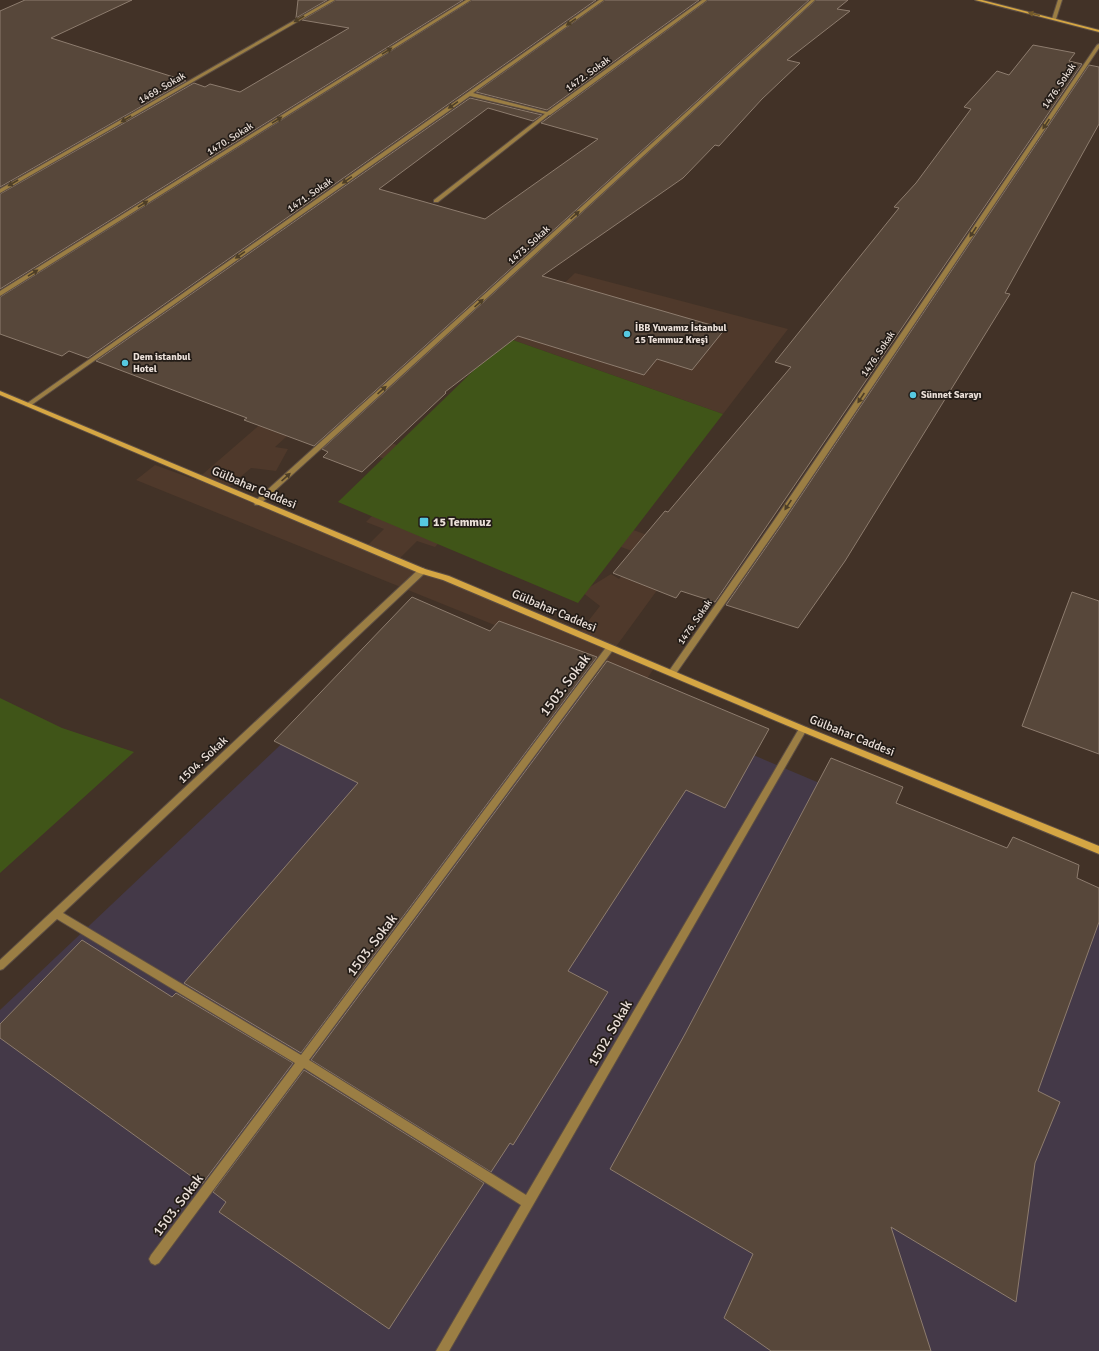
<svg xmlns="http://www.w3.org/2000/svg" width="1099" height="1351" font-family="Signika,sans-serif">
<rect width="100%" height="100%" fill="#423227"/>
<polygon fill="#443948" points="419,614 1099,901 1099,1351 0,1351 0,1010"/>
<g fill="#4f392b" fill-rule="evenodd">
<polygon points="575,273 788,329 723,414 507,338"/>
<path d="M247 391 725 563 674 567 615 648 656 665 643 685 136 480 155 465 196 480 270 416ZM297 427 434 477 390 498 366 522 384 529 365 548 224 491 251 468 276 471 288 449 275 447ZM465 489 640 554 619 579 611 574 582 592 600 606 579 633 398 560 417 541 435 547 454 527Z"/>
</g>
<g fill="#405518">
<polygon points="507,338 723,414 578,603 338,502"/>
<polygon points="0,698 62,728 134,752 0,873"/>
</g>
<g fill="#57473a" stroke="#8d7c6e">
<polygon points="25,0 132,0 51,38 186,81 0,187 0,11"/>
<polygon points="298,0 327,0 296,18"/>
<polygon points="336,0 463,0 0,289 0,194 194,83 205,87 210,84 240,92 349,28 302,20"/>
<polygon points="472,0 596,0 88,358 69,351 62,356 0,334 0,297"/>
<polygon points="605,0 699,0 547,110 476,92"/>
<polygon points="708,0 809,0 314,446 244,420 247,418 96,361 470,98 542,115 533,121 488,108 379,189 485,219 598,139 541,123"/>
<polygon points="816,0 848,0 837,9 850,11 787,60 800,63 762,99 719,146 715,145 683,178 542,276 725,329 692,370 657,359 644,375 518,336 445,392 446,393 362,472 323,457 328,452 322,449"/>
<polygon points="1033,45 1075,53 1069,61 1082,64 715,602 681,591 676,598 613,573 665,511 668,512 791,367 775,362 899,208 894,207 916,183 971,109 964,107 997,71 1009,75"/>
<polygon points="1089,65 1099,67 1099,124 1005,293 1010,294 845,561 798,628 726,605 780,527"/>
<polygon points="1072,592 1099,601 1099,754 1022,726"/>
<polygon points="412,597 490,631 499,621 597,657 301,1053 184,983 358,783 274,741"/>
<polygon points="607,661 769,729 725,808 686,790 568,971 608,992 513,1145 510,1143 491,1172 311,1060"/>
<polygon points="831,758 903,787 896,803 1007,848 1013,837 1079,865 1077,878 1099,888 1099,922 1038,1091 1060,1102 1035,1163 1016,1302 891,1227 931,1351 771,1351 724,1318 753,1254 610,1169 685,1034"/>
<polygon points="82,940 172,997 176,993 293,1063 202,1184 0,1038 0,1024"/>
<polygon points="304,1070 484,1183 389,1329 219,1212 226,1202 213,1192"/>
</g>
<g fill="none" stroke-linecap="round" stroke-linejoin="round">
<defs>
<polygon id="lane" points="546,113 550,114 438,202 434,202 434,200"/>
<g id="street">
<polygon points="330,0 335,0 0,193 0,189"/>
<polygon points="466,0 471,0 0,296 0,291"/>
<polygon points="599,0 604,0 473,93 547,112 702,0 707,0 550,115 470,96 30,406 26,406 26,404"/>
<polygon points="811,0 815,0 259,505 255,505 254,503 255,501"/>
<polygon points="1058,0 1062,0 1056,19 1054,20 1052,19"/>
<polygon points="1099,44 1099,48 779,526 675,675 669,675 668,673 669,671 773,522 1097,45"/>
<polygon points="422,568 425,569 426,571 425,573 63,913 301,1055 607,646 613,646 614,648 613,650 309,1060 526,1195 800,727 806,727 807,729 449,1351 436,1351 521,1205 304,1068 159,1263 155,1265 151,1263 149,1259 151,1255 295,1063 57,919 3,969 0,970 0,960 419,569"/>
</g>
<g id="secondary">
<polygon points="975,0 982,0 1099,30 1099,32"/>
<polygon points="0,391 425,569 449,576 806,727 1099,846 1099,854 800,731 443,580 419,573 0,395"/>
</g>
</defs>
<use href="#lane" stroke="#5d4e43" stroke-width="2"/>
<use href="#street" stroke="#5d4e43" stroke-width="2"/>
<use href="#secondary" stroke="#5d4e43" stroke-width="2"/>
<use href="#lane" fill="#9b7e44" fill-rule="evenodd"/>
<use href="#street" fill="#9b7e44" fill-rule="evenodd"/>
<use href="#secondary" fill="#d5a643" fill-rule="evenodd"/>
</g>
<defs><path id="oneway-solid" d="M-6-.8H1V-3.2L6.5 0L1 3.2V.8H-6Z"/></defs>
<use fill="#735a2b" href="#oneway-solid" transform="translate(1034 14) rotate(-166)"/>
<g fill="#4d3e27">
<use href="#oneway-solid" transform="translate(299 19) rotate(150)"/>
<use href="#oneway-solid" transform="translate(571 22) rotate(145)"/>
<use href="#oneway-solid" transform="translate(387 51) rotate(-32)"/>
<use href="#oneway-solid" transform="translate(453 105) rotate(145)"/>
<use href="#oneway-solid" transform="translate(126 119) rotate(150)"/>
<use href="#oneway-solid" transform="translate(277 120) rotate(-32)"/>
<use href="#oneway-solid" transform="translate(1046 124) rotate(124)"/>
<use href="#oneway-solid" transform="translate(347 180) rotate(145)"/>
<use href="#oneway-solid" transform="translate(13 183) rotate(150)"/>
<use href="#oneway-solid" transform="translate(143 204) rotate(-32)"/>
<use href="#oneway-solid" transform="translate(575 215) rotate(-42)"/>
<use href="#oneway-solid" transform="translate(973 232) rotate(124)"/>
<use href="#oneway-solid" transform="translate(240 255) rotate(145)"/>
<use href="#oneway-solid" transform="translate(33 273) rotate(-32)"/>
<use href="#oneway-solid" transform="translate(479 303) rotate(-42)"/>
<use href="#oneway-solid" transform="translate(382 390) rotate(-42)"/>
<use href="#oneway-solid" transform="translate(861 398) rotate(124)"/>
<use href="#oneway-solid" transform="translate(286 477) rotate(-42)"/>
<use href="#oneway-solid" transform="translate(788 505) rotate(124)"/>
</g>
<g fill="#56c9e1" stroke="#231c17" stroke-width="1.5">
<circle cx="627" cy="334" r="4"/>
<circle cx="125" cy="363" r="4"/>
<circle cx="913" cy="395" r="4"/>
<rect x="419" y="517" width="10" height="10" rx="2"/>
</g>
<g text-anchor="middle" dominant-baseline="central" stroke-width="3.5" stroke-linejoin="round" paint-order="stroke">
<g font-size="10" fill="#ebe0d9" stroke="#231c17">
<text transform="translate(588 74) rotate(-36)">1472. Sokak</text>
<text transform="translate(1059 86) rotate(-56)">1476. Sokak</text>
<text transform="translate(162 88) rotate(-30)">1469. Sokak</text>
<text transform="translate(230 139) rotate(-32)">1470. Sokak</text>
<text transform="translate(310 195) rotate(-35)">1471. Sokak</text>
<text transform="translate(529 245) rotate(-42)">1473. Sokak</text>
<text transform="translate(878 354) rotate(-56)">1476. Sokak</text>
<text transform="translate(695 622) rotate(-55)">1476. Sokak</text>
</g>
<g font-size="10" font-weight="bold" fill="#ebe0d9" stroke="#231c17" text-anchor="start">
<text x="635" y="328">İBB Yuvamız İstanbul<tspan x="635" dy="12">15 Temmuz Kreşi</tspan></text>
<text x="133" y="357">Dem istanbul<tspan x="133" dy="12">Hotel</tspan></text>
<text x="921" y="395">Sünnet Sarayı</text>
</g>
<g font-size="12" fill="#ebe0d9" stroke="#231c17">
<text transform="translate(254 488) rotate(23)">Gülbahar Caddesi</text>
<text transform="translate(554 611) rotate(23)">Gülbahar Caddesi</text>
<text transform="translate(852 736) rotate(22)">Gülbahar Caddesi</text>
<text transform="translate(203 760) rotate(-43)">1504. Sokak</text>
</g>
<g font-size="12" font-weight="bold" fill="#ebe0d9" stroke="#231c17" text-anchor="start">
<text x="433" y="522">15 Temmuz</text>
</g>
<g font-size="14" fill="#ebe0d9" stroke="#231c17">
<text transform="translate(565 685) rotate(-53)">1503. Sokak</text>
<text transform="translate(372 945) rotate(-53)">1503. Sokak</text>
<text transform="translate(610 1033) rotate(-60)">1502. Sokak</text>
<text transform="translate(178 1205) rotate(-53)">1503. Sokak</text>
</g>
</g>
</svg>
